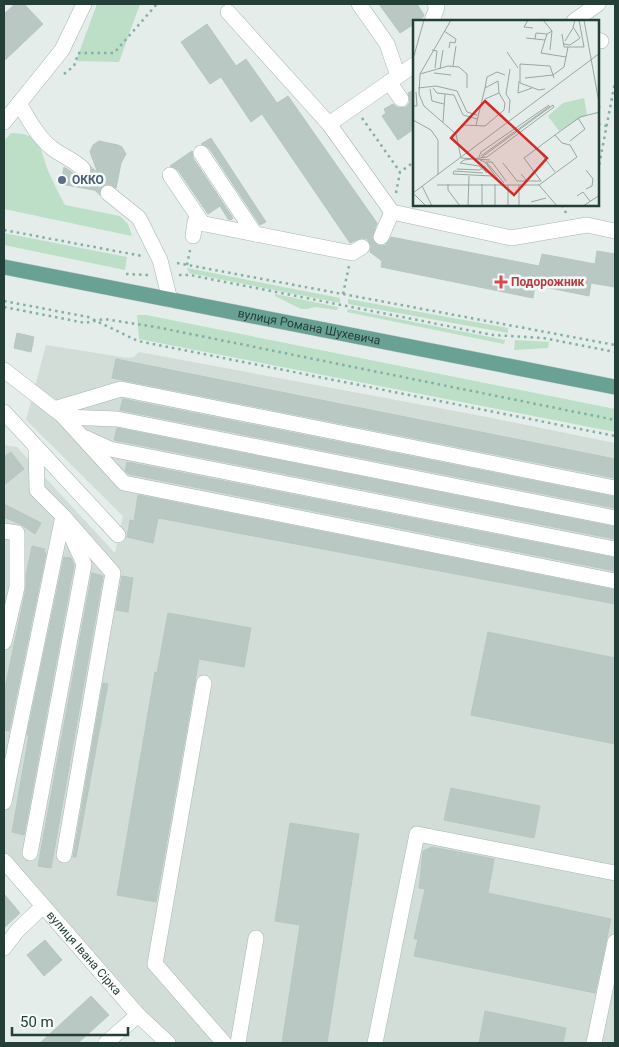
<svg xmlns="http://www.w3.org/2000/svg" width="619" height="1047" font-family="Roboto,sans-serif">
<rect width="100%" height="100%" fill="#e4ede9"/>
<polygon fill="#d2ddd8" points="46,345 128,358 134,357 139,352 482,416 615,443 615,1043 168,1043 4,861 4,445 17,447 115,553 123,516 26,420"/>
<g fill="#bddec7">
<polygon points="97,4 140,4 119,62 76,61"/>
<path d="M11 133C43 133 39 149 49 173 54 184 59 194 65 205L120 216 128 224 132 236 4 209V141Z"/>
<polygon points="4,233 127,257 125,270 4,245"/>
<polygon points="187,268 340,298 340,303 189,273"/>
<polygon points="275,294 338,307 337,310 315,307 307,309 301,309 275,296"/>
<polygon points="348,299 508,328 508,333 348,304"/>
<polygon points="348,309 505,340 504,344 347,312"/>
<polygon points="137,315 146,315 615,409 615,432 139,339"/>
<polygon points="515,340 549,342 548,348 514,350"/>
</g>
<g fill="#b9c8c2" stroke="#b6c7c0">
<polygon points="15,4 24,4 43,24 4,61 4,14"/>
<polygon points="379,4 417,4 424,15 423,17 418,21 414,21 414,24 400,33"/>
<polygon points="207,24 236,66 246,59 277,103 288,96 377,223 372,238 377,245 382,246 386,245 391,237 539,266 542,254 595,264 597,251 615,254 615,287 591,283 589,296 535,285 533,298 381,267 382,261 370,252 371,246 367,239 361,238 350,243 262,114 251,122 221,77 210,84 181,42"/>
<polygon points="414,90 414,129 398,140 382,116 386,113 384,109 393,104 398,108 406,107 410,102 408,93"/>
<polygon points="211,138 266,222 260,225 209,148 201,144"/>
<polygon points="99,141 118,145 122,147 126,154 121,163 116,188 110,184 105,184 101,187 99,191 61,184 64,167 81,178 90,176 92,170 97,171 90,152 93,145"/>
<polygon points="192,151 193,158 233,218 231,220 228,219 220,206 208,214 178,170 170,166"/>
<polygon points="17,333 34,337 31,352 14,348"/>
<polygon points="116,359 615,459 615,478 112,378"/>
<polygon points="123,399 615,497 615,508 120,410"/>
<polygon points="117,428 615,527 615,539 114,440"/>
<polygon points="11,452 24,469 4,485 4,457"/>
<polygon points="127,462 615,558 615,571 129,474 125,471"/>
<polygon points="138,495 615,590 615,604 158,518 153,543 127,537 130,520 134,521"/>
<polygon points="4,504 41,523 35,534 22,525 4,517"/>
<polygon points="32,546 45,549 44,553 46,553 9,731 4,730 4,692 26,589 26,575"/>
<polygon points="64,557 71,558 74,565 24,835 12,832 29,735 27,735"/>
<polygon points="92,573 103,576 51,868 38,866"/>
<polygon points="122,576 133,578 128,612 116,610"/>
<polygon points="168,613 251,628 244,667 199,659 156,902 117,895 155,672 157,673"/>
<polygon points="488,632 615,658 615,744 471,715"/>
<polygon points="103,683 108,684 76,857 73,857"/>
<polygon points="451,788 540,806 534,838 444,820"/>
<polygon points="290,823 359,834 327,1043 282,1043 300,925 275,921"/>
<polygon points="432,847 494,859 488,893 611,919 595,993 414,956 418,939 414,939 425,889 419,888 423,851"/>
<polygon points="4,894 20,913 4,928"/>
<polygon points="45,940 62,960 44,976 27,955"/>
<polygon points="91,996 109,1015 78,1043 40,1043"/>
<polygon points="485,1011 566,1028 563,1043 479,1043"/>
</g>
<g fill="none" stroke-linecap="round" stroke-linejoin="round">
<polyline stroke="#bdcac6" stroke-width="15" stroke-dasharray="15 8" stroke-linecap="butt" points="83,169 108,193"/>
<defs>
<g id="minor">
<polyline points="359,4 387,44 398,76"/>
<polyline points="228,12 329,124 392,212 511,238 587,225 615,231"/>
<polyline points="432,21 437,7 435,4"/>
<polyline points="574,21 598,4"/>
<polyline points="598,40 601,41"/>
<polyline points="389,82 401,99"/>
<path d="M19 103C29 120 39 140 56 151 65 157 75 161 83 169"/>
<polyline points="4,122 62,50 84,4"/>
<polyline points="329,124 414,65"/>
<polyline points="201,153 255,234"/>
<polyline points="170,175 203,224"/>
<polyline points="108,193 139,218 160,260 170,300"/>
<polyline points="193,236 195,222 352,253 362,247"/>
<polyline points="381,237 392,212"/>
<polyline points="4,370 62,415 124,483 615,581"/>
<polyline points="54,409 121,389 615,488"/>
<polyline points="4,412 118,535"/>
<polyline points="64,417 117,419 615,518"/>
<polyline points="86,438 110,449 615,549"/>
<polyline points="63,516 113,573 64,855"/>
<polyline points="4,531 17,533 17,587 4,642"/>
<polyline points="204,683 155,964 224,1043"/>
<polyline points="4,802 63,516 37,490 36,447"/>
<polyline points="30,853 84,564 68,529"/>
<path id="s1" d="M4 861 138 1015 168 1043"/>
<polyline points="4,948 17,931 43,906"/>
<polyline points="106,1043 138,1015"/>
<polyline points="238,1043 256,938"/>
<polyline points="375,1043 417,834 615,873"/>
<polyline points="594,1043 615,942"/>
</g>
<g id="major">
<path id="s2" d="M4 267 615 387"/>
</g>
</defs>
<use href="#minor" stroke="#a6b5b0" stroke-width="16"/>
<use href="#major" stroke="#c1c9c7" stroke-width="16"/>
<g stroke="#84b0a4" stroke-width="2.5" stroke-dasharray="2.5 4" stroke-linecap="butt">
<polyline points="78,53 114,53 157,4"/>
<polyline points="64,74 74,66 77,57"/>
<polyline points="362,118 400,172"/>
<polyline points="598,124 607,126"/>
<polyline points="598,171 615,82"/>
<polyline points="396,193 400,172 414,162"/>
<polyline points="562,205 567,215"/>
<polyline points="4,230 142,256"/>
<polyline points="177,263 615,345"/>
<polyline points="187,265 190,250"/>
<polyline points="126,274 148,275"/>
<polyline points="179,275 190,275 493,335 543,338 615,352"/>
<polyline points="343,294 349,266"/>
<polyline points="4,301 88,317 138,341 615,436"/>
<polyline points="4,307 85,323 104,319 156,327 615,420"/>
</g>
<use href="#minor" stroke="#fff" stroke-width="15"/>
<use href="#major" stroke="#69a295" stroke-width="15"/>
</g>
<circle fill="#5c6f8a" stroke="#f4faf7" stroke-width="2" cx="62" cy="180" r="5"/>
<path fill="#e0444e" stroke="#f4faf7" stroke-width="2" d="M498.5 274.5h5v5h5v5h-5v5h-5v-5h-5v-5h5z"/>
<g text-anchor="middle" dominant-baseline="central" stroke-width="5" stroke-linejoin="round" paint-order="stroke">
<g font-size="12" font-weight="bold" fill="#4e5e75" stroke="#f4faf7" text-anchor="start">
<text x="72" y="180">ОККО</text>
</g>
<g font-size="12" font-weight="bold" fill="#be3a42" stroke="#f4faf7" text-anchor="start">
<text x="511" y="282">Подорожник</text>
</g>
<g font-size="12" fill="#233f38" stroke="#f4faf7">
<text stroke="none"><textPath href="#s2" startOffset="311">вулиця Романа Шухевича</textPath></text>
<text stroke="none"><textPath href="#s1" startOffset="122">вулиця Івана Сірка</textPath></text>
</g>
</g>
<g transform="translate(413 20)">
<rect width="186" height="186" fill="#e4ede9"/>
<path d="M171 78 174 94 146 111 135 96 150 83Z" fill="#bddec7"/>
<path fill="none" stroke="#97a7a2" stroke-width="1" d="M38 0 7 54 6 74 11 86 43 114 48 138 77 140M115 0 111 7 120 8M130 0 139 11 134 14 128 33 153 37M171 0 187 88M31 11 43 19 42 23 37 22 36 28M149 14 151 27H171L166 0M113 18 132 20M122 19 123 13 134 14M152 21 160 8M151 24 157 25 167 18 160 7 162 0M19 30 24 31 22 48M137 30 139 11M94 32 105 48M0 39 11 0M40 46 43 26M27 49 30 30M21 53 38 55M7 54 35 46 46 47 54 54V68M112 58 140 55 151 47 155 27M106 61 105 73 119 68M5 68 23 66 44 71 54 92 64 95M20 68 24 73 41 75 50 95 64 99M72 68 74 57 84 52 92 55M17 69 19 81 31 84M132 69 126 70 107 63V44L137 46 141 58M72 79 86 73M0 86H4L3 72M96 93 97 80 93 74 97 49M0 100 18 110 25 120V155M30 102 32 74M51 105 72 106 91 90 92 83 86 73 85 61 72 68 63 105M157 121 172 109 165 98M124 128 142 152M68 136 137 86M66 137 68 132 136 85M51 140 74 137 141 87 140 85 69 137M51 140 47 143 66 146 74 153M67 140 72 142 87 162M73 142H79L93 161M74 143 91 163M90 143 104 161H114M44 149 67 150 71 146 79 156M173 150 180 159 179 166 173 169M70 153 41 151 40 154 79 156 85 159M108 154 114 161H128L111 138 142 115M35 164V170L47 186M82 164V186M24 165H126L144 186M95 165V186M106 165V186M126 165 164 137 157 125 149 123 142 115 167 97 187 92M9 166 19 186M0 173 187 33M0 173 13 186M164 176 170 172 177 181M118 182 133 178M55 186 56 156M69 186V164M170 186 187 175"/>
<path fill="#d62828" fill-opacity="0.15" stroke="#d62828" stroke-width="2.5" d="M72 81 134 138 101 175 38 118Z"/>
<rect width="186" height="186" fill="none" stroke="#233f38" stroke-width="2.5"/>
</g>
<rect width="619" height="1047" fill="none" stroke="#233f38" stroke-width="10"/>
<path d="M12 1027v8h116v-8" fill="none" stroke="#233f38" stroke-width="2.5"/>
<text x="20" y="1027" font-size="15" fill="#233f38" stroke="#f4faf7" stroke-width="4" paint-order="stroke">50 m</text>
</svg>
